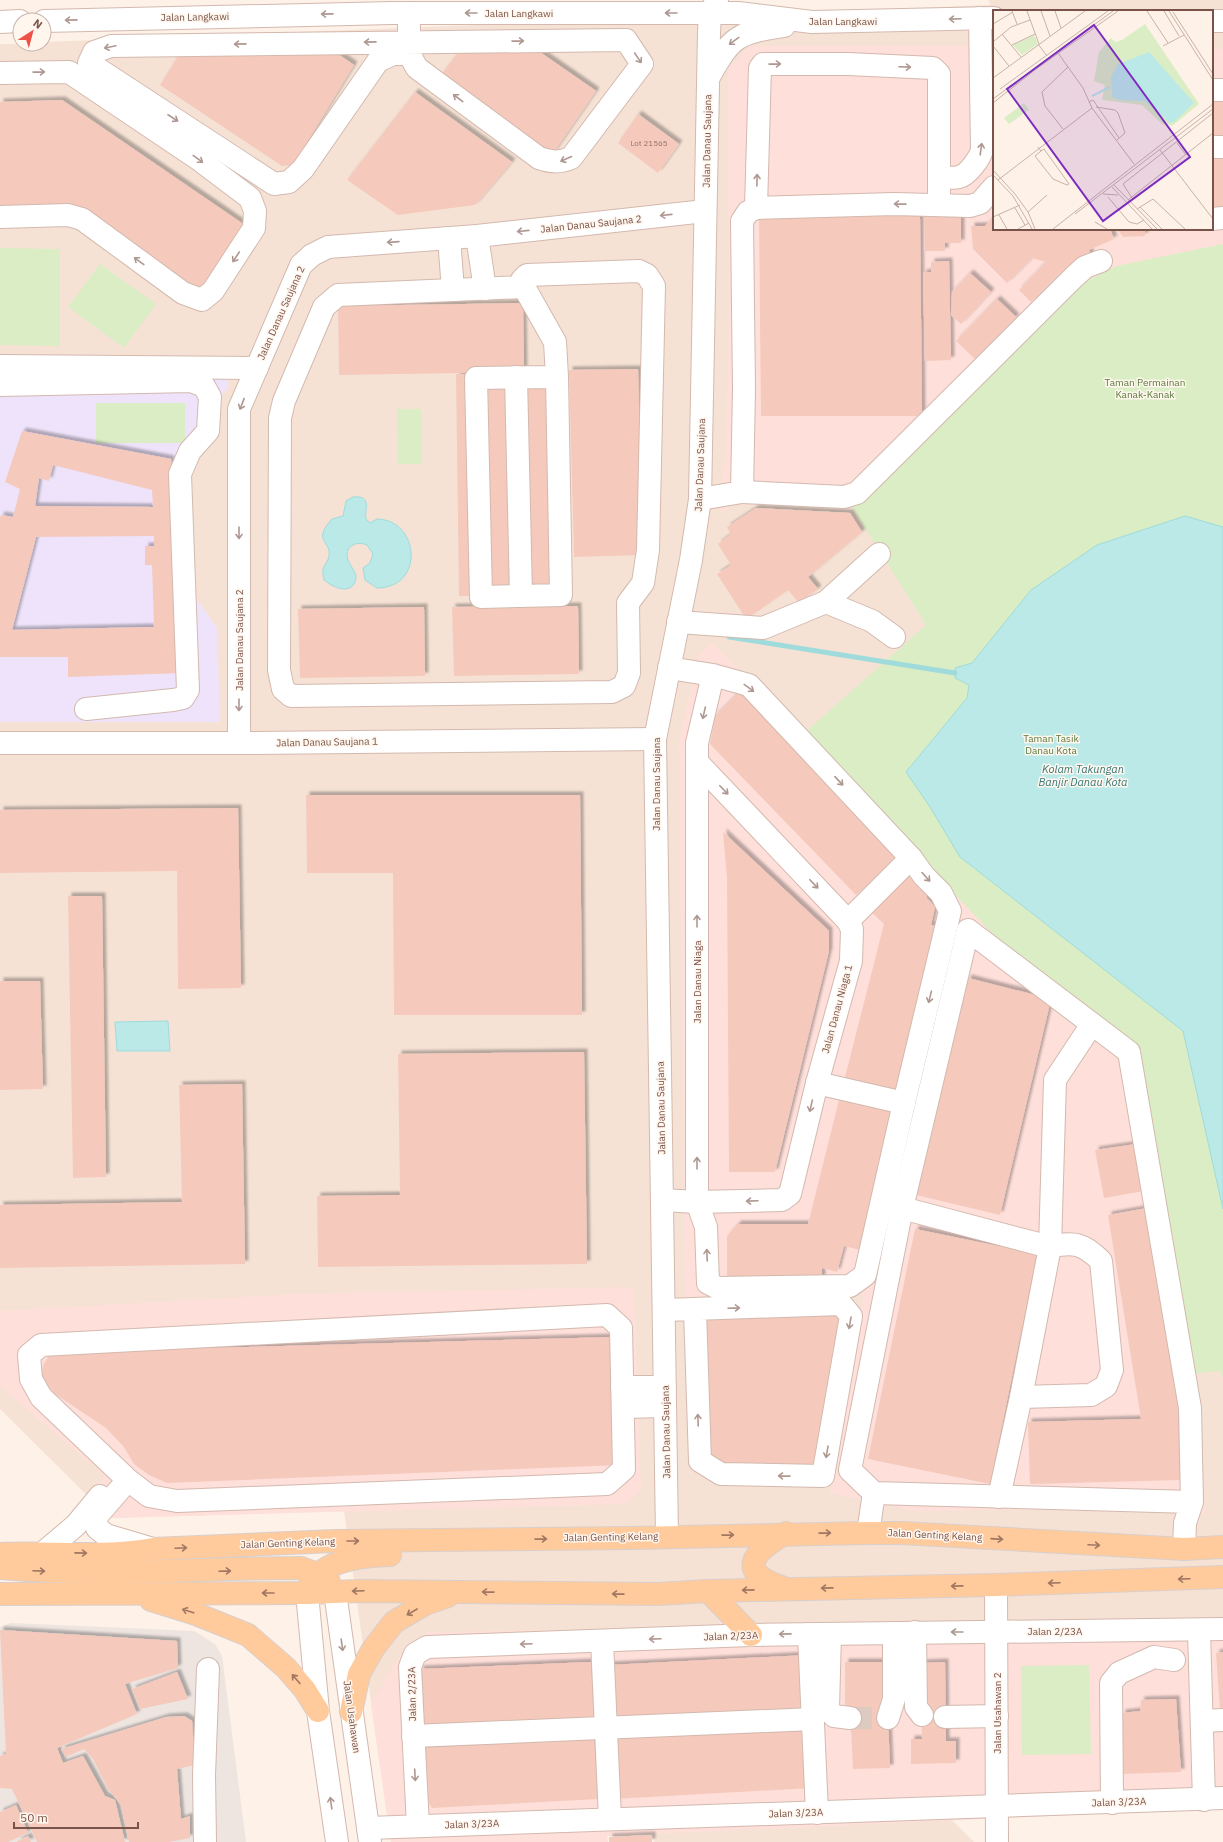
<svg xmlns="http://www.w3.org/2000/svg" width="1223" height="1842" font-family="'IBM Plex Sans',sans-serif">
<defs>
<filter id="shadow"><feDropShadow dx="3.5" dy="-3.5" stdDeviation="1" flood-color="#0004"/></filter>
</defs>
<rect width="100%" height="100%" fill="#fef1e7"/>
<path fill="#f6e2d5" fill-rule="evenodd" d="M989 0H1223V1808L951 1819 974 1842H654L653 1833 482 1842H391L344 1511 110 1518 0 1409V44H44V42L990 5ZM994 11H1212V229H994Z"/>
<g fill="#fedfda">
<polygon points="750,46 994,46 994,229 1212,229 1212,49 1223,49 1223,244 1117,266 1086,281 852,507 732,505 719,516 725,458 729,334 728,69"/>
<polygon points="712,642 1031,974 1136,1046 1206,1514 1013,1509 914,1511 830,1493 854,1338 864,1295 685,1297 679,742 699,655"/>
<polygon points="634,1287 641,1488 633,1498 623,1504 110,1518 88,1496 105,1476 0,1386 0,1311 296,1294"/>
<polygon points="1223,1620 1223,1808 607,1836 608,1842 391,1842 371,1705 391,1670 407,1646 428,1632"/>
</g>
<polygon fill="#eee5e1" points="11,1623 194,1631 215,1644 222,1656 246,1842 0,1842 0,1627"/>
<polygon fill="#eee3fa" points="227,375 228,388 215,402 186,473 187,585 217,628 220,722 0,722 0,377"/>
<g fill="#dbedc4">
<polygon points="1223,244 1223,1378 1221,1371 1186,1374 1136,1046 1031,974 802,735 926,625 852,507 1086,281 1117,266"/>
<polygon points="0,248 60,249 60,346 0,345"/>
<polygon points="100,264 156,304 124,348 68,307"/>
<rect x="96" y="403" width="89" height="40"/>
<polygon points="397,409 421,409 421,464 398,464"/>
<polygon points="1089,1665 1091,1754 1022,1755 1021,1666"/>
</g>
<g fill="#bae9e8" stroke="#9fdbdb">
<path d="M353 497C373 495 364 510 366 519L370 523 377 519C420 520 425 588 377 588L365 580 363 568 370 563 373 554 367 545C359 541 347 544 347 555 347 563 357 572 356 578 353 597 332 587 324 580 320 565 327 566 329 556 332 541 311 542 332 519L343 516 346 501Z"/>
<polygon points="1185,516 1223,527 1223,1209 1183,1031 960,857 930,807 906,772 967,698 969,685 955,678 955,668 972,663 1031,590 1097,545"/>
<polygon points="168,1021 170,1051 117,1051 115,1022"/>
</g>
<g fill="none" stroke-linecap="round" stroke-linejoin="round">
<polyline stroke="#9fdbdb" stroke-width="5" points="729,637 955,673"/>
</g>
<g fill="#f5cabd" fill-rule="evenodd" filter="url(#shadow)">
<polygon points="332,50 354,65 293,165 282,166 160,85 181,51"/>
<polygon points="537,50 596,91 554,152 546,154 441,75 457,54"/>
<polygon points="415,92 512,162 475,205 398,215 347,180"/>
<polygon points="1223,94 1223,140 1212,140 1212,95"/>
<polygon points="62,100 249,228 203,296 69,209 0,210 0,102"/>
<polygon points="638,114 679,144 658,173 618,143"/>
<rect x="1212" y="155" width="11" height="56"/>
<polygon points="924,214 961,214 961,243 945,243 945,251 925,251"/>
<polygon points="759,216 920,216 922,416 761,416"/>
<polygon points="994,216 994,229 1110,229 1114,239 1089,250 1091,256 1060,276 1058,274 1031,302 1019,290 1046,262 1032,258 1007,283 973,249 971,226 985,226"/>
<polygon points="1117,229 1145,229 1145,236 1123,237"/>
<polygon points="949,261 951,360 925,361 923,273 931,272 931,262"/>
<polygon points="970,273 991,292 961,324 951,315 952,292"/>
<polygon points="997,299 1016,317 975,359 956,341"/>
<polygon points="523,303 524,372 339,375 338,306"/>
<polygon points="638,369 643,555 574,557 569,370"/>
<polygon points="456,374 469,374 471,596 459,596"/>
<polygon points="484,386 511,386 516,595 489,595"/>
<polygon points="524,387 551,387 556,595 529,596"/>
<path d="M22 431 171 459 182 673 68 677V657H0V518L1 515 13 517 20 489 5 482ZM53 465 152 490 153 507 35 506 39 478 49 481ZM154 536V546H145V565H152L154 627 12 630 36 537Z"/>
<polygon points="756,508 850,513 862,532 808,577 818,589 799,603 788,590 746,619 717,574 731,565 718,544 731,534 727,527"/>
<polygon points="578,606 579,674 454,676 452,607"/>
<polygon points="424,607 425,676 300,678 298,609"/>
<polygon points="739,692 897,856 856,895 710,744 715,716"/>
<polygon points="306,795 580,795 582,1015 394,1015 393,873 307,873"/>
<polygon points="238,808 241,988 178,989 177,871 0,873 0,810"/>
<polygon points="723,832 829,931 829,951 775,1172 729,1172 727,878"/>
<polygon points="908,868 932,892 926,897 935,907 931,925 941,928 899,1095 844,1081 884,924 867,908"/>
<polygon points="68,896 102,896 106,1177 73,1178"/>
<polygon points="968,978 1051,999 1000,1215 916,1195"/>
<polygon points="0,981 40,981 43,1089 0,1090"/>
<polygon points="584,1052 587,1264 318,1267 317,1196 400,1195 398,1054"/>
<polygon points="242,1084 245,1264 0,1268 0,1205 182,1202 179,1085"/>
<polygon points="840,1096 895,1110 860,1250 844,1246 837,1272 822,1268 822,1280 727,1281 727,1236 738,1224 808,1224"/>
<polygon points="1136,1144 1144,1191 1104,1198 1095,1150"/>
<polygon points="1147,1208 1183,1413 1178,1418 1180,1480 1030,1484 1028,1422 1141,1419 1108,1215"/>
<polygon points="915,1229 1037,1254 990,1484 868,1459"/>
<polygon points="840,1310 845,1317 821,1466 725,1467 708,1452 706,1314"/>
<polygon points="616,1337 620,1465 167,1483 149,1475 134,1464 124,1447 106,1428 55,1394 44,1381 42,1371 44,1363 57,1352"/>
<polygon points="0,1630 177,1641 178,1668 125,1684 137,1714 57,1748 63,1763 83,1756 105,1796 115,1800 125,1842 37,1842 12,1789 0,1788 0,1756 6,1754"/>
<polygon points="1223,1652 1223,1709 1220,1709 1216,1653"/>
<polygon points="807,1655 810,1711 612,1721 609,1665"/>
<polygon points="591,1662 594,1720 423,1727 420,1669"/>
<polygon points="845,1662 888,1662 888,1718 890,1768 853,1769 850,1707 845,1707"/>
<polygon points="945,1662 946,1741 956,1741 956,1763 911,1764 911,1739 922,1739 921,1663"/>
<polygon points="177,1672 188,1699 140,1709 132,1689"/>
<polygon points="1176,1699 1181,1772 1122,1774 1122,1713 1140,1711 1141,1700"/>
<polygon points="184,1716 192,1721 195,1765 177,1769 181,1819 190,1816 190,1838 169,1842 129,1842 121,1805 108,1789 93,1759 84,1749 66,1757 61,1749 166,1717"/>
<polygon points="809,1731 812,1788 614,1799 612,1739"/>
<polygon points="594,1739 598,1799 432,1808 424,1795 421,1748"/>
<polygon points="16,1805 28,1833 8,1842 0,1842 0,1812"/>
<polygon points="652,1835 652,1842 609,1842 609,1837"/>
<polygon points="28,1836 31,1842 16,1842"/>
</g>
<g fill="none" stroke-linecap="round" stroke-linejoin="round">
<polyline stroke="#ddcac0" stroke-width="22" stroke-dasharray="22 11" stroke-linecap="butt" points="850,1718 888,1718"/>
<defs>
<g id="minor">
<polyline points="44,21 392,13 738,13 812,22 994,18"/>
<polyline points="1212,21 1223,21"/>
<polyline points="0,22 20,21"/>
<path d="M409 54H393L378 61 303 169 289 182 274 184 89 63 94 52 111 46 626 40 642 64 571 158C559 163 551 162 539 158L417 68 409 54V13"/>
<polyline points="0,73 69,72 197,158 250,198 255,211 254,228 213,291 202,300 183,293 82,219 68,215 0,217"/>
<path d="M709 77C732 35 738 33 784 26"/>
<polyline points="1212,90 1223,90"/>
<polyline points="1212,147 1223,147"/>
<path d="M939 177C945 177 953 179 959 177 968 175 980 158 982 150L980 18"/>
<polyline points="939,205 939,74 933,68 848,64 763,64 760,68 756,208 894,204 970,206 980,203 994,187"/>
<polyline points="1212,219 1223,218"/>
<polyline points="477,236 485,289"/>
<polyline points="449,238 453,290"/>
<polygon points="639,271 647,275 654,286 648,550 643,583 628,603 629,673 624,686 612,692 291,696 283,689 279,670 280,418 284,401 324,307 338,295 524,287 522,280 527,275"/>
<polyline points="524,287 555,342 557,377 561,595 481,597 476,378 557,377"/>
<polyline points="0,366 257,368"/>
<polyline points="516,377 521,596"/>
<polyline points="0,385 191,381 204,386 210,397 208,431 190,451 180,474 188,690 183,698 173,700 86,709"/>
<polyline points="742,492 844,497 857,493 1074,277 1085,267 1101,261"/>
<polyline points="700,499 742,492 744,389 742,221 748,212 756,208"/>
<polyline points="826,602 872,621 894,637"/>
<polyline points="678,622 763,628 826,602 879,554"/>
<polyline points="669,668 713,675 749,685 911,858 924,876 941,893 950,911 904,1103 865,1275 850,1286 718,1288 708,1283 706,1227 697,1202 697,743 713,675"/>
<polyline points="0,743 248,743 655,739"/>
<polyline points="239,743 239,409 301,265 312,255 328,247 477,236 705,211"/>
<polyline points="848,921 911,858"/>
<polyline points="817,1083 904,1103"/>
<polyline points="662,1200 697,1202 782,1200 790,1194 817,1083 851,961 852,929 848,921 697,762"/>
<polyline points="902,1208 1050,1247 1021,1397 999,1497"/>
<polyline points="664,1310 841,1304 851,1316 823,1476 721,1474 700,1461 695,1310"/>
<polygon points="607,1315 621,1328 624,1469 607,1484 177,1501 149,1496 128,1480 41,1397 31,1379 29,1355 41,1345"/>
<polyline points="622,1387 665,1387"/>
<path d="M1021 1397 1091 1395 1106 1386 1112 1370 1101 1261C1084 1244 1074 1241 1050 1247L1055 1080 1092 1024"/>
<polyline points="624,1407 665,1406"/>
<polyline points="128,1480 96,1517 97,1528 106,1535 153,1549"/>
<polyline points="868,1533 874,1493"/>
<polyline points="667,1536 655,739 691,560 700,499 709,33 710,13 717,0"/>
<polyline points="1184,1549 1185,1523 1192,1502 874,1493 850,1470 902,1208 968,930 1129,1052 1190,1408 1192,1502"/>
<polyline points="43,1553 76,1525 100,1496"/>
<polyline points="996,1585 997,1842"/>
<polyline points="335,1592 370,1842"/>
<polyline points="307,1593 318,1711 337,1842"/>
<polyline points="1199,1631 1204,1800"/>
<polyline points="915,1632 916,1707 922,1715"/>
<polyline points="809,1634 817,1813"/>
<polyline points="830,1634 828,1709 834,1716 850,1718"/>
<polyline points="602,1641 610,1819"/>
<polyline points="945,1717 997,1716"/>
<polyline points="888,1718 894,1699 894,1633"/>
<polyline points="1202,1721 1223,1720"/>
<polyline points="413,1736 813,1719"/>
<polyline points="1112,1803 1111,1683 1119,1673 1154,1657 1174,1660"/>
<polyline points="418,1826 410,1667 415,1654 427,1647 751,1635 1223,1629"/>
<polyline points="368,1828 1223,1798"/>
<polyline points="205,1842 204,1775 208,1669"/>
</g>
<g id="major">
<path d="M0 1554C50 1552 103 1558 153 1549L335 1541 633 1538 868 1533H902L1184 1549 1223 1547"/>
<path d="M0 1568C100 1577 201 1568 301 1568L317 1574 329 1582"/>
<path d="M784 1588C735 1572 752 1553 786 1533"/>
<polyline points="708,1591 751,1635"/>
<path d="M307 1593C316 1560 360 1556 390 1555"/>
<polyline points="0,1594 307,1593 360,1591 658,1594 708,1591 996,1585 1223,1577"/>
<polyline points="151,1600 196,1614 248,1635 286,1668 305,1690 318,1711"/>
<polyline points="351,1712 359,1674 373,1649 394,1622 425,1604 448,1596"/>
</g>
</defs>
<use href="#minor" stroke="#d3b9ae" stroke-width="24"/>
<use href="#major" stroke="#d9cfcc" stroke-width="24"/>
<use href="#minor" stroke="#fff" stroke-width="22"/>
<use href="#major" stroke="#ffcb9c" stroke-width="22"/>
</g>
<defs><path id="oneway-shaft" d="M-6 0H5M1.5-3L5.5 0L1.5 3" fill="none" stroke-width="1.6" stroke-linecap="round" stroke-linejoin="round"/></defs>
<g stroke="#af9892">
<use href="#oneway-shaft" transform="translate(471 13) rotate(180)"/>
<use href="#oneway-shaft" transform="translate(671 13) rotate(180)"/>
<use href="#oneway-shaft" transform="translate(327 14) rotate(179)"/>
<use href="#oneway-shaft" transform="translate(955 19) rotate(178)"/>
<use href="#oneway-shaft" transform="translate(71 20) rotate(179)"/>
<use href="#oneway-shaft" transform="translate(518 41) rotate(-1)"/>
<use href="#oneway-shaft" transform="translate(734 41) rotate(144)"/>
<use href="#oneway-shaft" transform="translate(370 42) rotate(179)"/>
<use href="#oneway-shaft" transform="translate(240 44) rotate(179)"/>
<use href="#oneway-shaft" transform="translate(110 47) rotate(168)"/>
<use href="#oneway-shaft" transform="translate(638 58) rotate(56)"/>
<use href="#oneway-shaft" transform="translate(775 64) rotate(-1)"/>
<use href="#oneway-shaft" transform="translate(905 67) rotate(2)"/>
<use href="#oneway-shaft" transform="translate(39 72) rotate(-1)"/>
<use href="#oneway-shaft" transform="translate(458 98) rotate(-143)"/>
<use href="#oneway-shaft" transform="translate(173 118) rotate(33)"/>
<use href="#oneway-shaft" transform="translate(981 149) rotate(-82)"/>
<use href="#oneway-shaft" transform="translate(198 159) rotate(36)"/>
<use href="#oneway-shaft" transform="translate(566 159) rotate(156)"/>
<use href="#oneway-shaft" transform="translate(757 180) rotate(-89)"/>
<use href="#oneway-shaft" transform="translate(900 204) rotate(-179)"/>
<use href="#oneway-shaft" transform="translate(666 215) rotate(174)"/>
<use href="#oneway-shaft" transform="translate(523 231) rotate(174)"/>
<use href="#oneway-shaft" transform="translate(393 242) rotate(176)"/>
<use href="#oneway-shaft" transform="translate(236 257) rotate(123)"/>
<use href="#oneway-shaft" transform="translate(139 261) rotate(-144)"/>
<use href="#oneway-shaft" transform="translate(242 404) rotate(111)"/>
<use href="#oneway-shaft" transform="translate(239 533) rotate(90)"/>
<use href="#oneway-shaft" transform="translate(749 688) rotate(36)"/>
<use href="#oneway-shaft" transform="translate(239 705) rotate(90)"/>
<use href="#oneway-shaft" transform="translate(704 713) rotate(103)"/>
<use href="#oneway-shaft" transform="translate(839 781) rotate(47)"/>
<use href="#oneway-shaft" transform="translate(724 790) rotate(46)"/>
<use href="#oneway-shaft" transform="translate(926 877) rotate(48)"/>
<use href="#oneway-shaft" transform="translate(814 884) rotate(46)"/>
<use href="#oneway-shaft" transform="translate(697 921) rotate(-90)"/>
<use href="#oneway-shaft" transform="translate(930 997) rotate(104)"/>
<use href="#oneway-shaft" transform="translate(811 1106) rotate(103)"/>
<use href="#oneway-shaft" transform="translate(697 1163) rotate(-90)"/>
<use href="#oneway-shaft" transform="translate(752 1201) rotate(178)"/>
<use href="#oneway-shaft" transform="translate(707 1255) rotate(-92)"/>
<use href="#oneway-shaft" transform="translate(734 1308) rotate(-2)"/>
<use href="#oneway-shaft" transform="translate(850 1323) rotate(100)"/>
<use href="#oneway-shaft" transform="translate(698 1420) rotate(-92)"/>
<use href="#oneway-shaft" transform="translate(827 1452) rotate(100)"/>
<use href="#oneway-shaft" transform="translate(784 1476) rotate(-179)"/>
<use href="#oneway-shaft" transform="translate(957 1632) rotate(180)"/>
<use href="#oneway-shaft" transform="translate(785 1634) rotate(179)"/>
<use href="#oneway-shaft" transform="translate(655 1639) rotate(178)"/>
<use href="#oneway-shaft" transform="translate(526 1644) rotate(178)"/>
<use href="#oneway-shaft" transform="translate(342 1645) rotate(82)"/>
<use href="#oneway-shaft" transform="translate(415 1775) rotate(87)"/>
<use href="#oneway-shaft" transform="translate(331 1803) rotate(-98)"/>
</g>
<g stroke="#a17762">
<use href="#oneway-shaft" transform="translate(825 1533) rotate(-1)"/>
<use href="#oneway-shaft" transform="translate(728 1535) rotate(-1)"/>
<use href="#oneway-shaft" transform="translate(541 1539) rotate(-1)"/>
<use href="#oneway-shaft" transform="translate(997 1539) rotate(4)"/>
<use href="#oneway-shaft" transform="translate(353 1541)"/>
<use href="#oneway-shaft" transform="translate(1094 1545) rotate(3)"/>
<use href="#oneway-shaft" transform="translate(181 1548) rotate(-3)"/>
<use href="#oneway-shaft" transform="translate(81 1553) rotate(1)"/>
<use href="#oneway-shaft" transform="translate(39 1571) rotate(2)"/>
<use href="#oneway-shaft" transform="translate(225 1571) rotate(-2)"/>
<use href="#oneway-shaft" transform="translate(1184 1579) rotate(178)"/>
<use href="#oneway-shaft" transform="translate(1054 1583) rotate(178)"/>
<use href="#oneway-shaft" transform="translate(957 1586) rotate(179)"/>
<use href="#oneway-shaft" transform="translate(827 1588) rotate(179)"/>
<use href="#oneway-shaft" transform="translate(748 1590) rotate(179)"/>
<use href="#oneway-shaft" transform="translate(358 1591) rotate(178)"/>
<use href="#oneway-shaft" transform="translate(488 1592) rotate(-179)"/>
<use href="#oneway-shaft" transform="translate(268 1593) rotate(-180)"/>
<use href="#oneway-shaft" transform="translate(618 1594) rotate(-179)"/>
<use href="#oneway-shaft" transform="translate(188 1611) rotate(-162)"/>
<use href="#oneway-shaft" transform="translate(412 1612) rotate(150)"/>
<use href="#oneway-shaft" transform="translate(296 1679) rotate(-131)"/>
</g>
<g text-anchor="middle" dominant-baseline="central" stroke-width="3" stroke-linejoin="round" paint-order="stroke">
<g font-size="8" fill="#987166">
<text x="649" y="143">Lot 21565</text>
</g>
<g font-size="10" fill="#795349" stroke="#fff6ee">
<text x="519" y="13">Jalan Langkawi</text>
<text transform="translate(195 17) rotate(-1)">Jalan Langkawi</text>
<text x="843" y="21">Jalan Langkawi</text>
<text transform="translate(707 141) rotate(-89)">Jalan Danau Saujana</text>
<text transform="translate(591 224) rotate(-6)">Jalan Danau Saujana 2</text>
<text transform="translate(281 313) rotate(-66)">Jalan Danau Saujana 2</text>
<text transform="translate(700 465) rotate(-88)">Jalan Danau Saujana</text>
<text transform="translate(239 640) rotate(-90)">Jalan Danau Saujana 2</text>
<text transform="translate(327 742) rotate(-1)">Jalan Danau Saujana 1</text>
<text transform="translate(656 784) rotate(-90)">Jalan Danau Saujana</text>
<text transform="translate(697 982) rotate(-90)">Jalan Danau Niaga</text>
<text transform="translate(837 1009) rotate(-75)">Jalan Danau Niaga 1</text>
<text transform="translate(661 1108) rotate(-91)">Jalan Danau Saujana</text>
<text transform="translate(666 1432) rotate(-91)">Jalan Danau Saujana</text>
<text transform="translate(935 1535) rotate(3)">Jalan Genting Kelang</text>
<text transform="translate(611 1537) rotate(-1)">Jalan Genting Kelang</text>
<text transform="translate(288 1543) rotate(-2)">Jalan Genting Kelang</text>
<text x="1055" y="1631">Jalan 2/23A</text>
<text transform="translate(731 1636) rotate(-2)">Jalan 2/23A</text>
<text transform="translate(412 1694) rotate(-91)">Jalan 2/23A</text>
<text transform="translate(997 1713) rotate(-90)">Jalan Usahawan 2</text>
<text transform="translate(352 1717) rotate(82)">Jalan Usahawan</text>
<text transform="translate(1119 1802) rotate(-2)">Jalan 3/23A</text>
<text transform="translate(796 1813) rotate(-2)">Jalan 3/23A</text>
<text transform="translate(472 1824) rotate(-2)">Jalan 3/23A</text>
</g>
<g font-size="10" fill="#587a3d" stroke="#fff6ee">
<text x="1145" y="382">Taman Permainan<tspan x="1145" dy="12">Kanak-Kanak</tspan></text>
<text x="1051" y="738">Taman Tasik<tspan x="1051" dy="12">Danau Kota</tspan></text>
</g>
<g font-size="11" font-style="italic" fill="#387778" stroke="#fff6ee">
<text x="1083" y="769">Kolam Takungan<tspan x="1083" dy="13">Banjir Danau Kota</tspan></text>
</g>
</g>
<g transform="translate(993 10)">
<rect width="220" height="220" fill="#fef1e7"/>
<path d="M152 14 206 94 179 116 172 113 170 115 149 95 109 90 112 75 101 71 106 42 118 28 122 32 129 30ZM41 25 45 34 29 45 20 35ZM31 93 36 100 16 114 11 108Z" fill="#dbedc4"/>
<path d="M156 42 201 93 181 112 177 113 152 91 127 90 119 87 118 67 125 54Z" fill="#bae9e8"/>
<path fill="none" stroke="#bae9e8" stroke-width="2" d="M99 86 117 77"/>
<path fill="none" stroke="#c9b2a8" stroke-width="1" d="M19 1 24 14M34 1 46 34M48 1 57 26M62 1 68 18M154 1 175 33M171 1 186 26M176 1 220 70M180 2 220 64M0 14 20 2M9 24 28 47M0 32 18 17 37 10M45 34 54 46M19 35 42 24M0 36 16 56M170 36 191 25M65 43 90 78 99 98 141 154M0 68 92 1M7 79 115 1M0 89 120 1M96 92 100 90 126 128M0 93 43 59 125 1M103 97 122 100 125 103 132 123 124 130M70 119 52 96 49 82 75 57M184 133 193 145M45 137 48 141 51 139 76 174 74 175 60 169 42 146 48 141M167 140 220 209M0 160 22 184 35 202 42 219M0 165 20 186 39 219M5 170 99 98M121 175 164 219M119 177 159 219M110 184 125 185M115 187 136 212 144 214 151 210M139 188 130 174 220 103M135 190 220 123M147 197 169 219M22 198 32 215M144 199 160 189 192 219M35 202 54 185M82 204 220 99M6 205 14 219M0 207 27 195M102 212 114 219M25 219 36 213M60 219 220 94"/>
<path fill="#7b2cbf" fill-opacity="0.15" stroke="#7b2cbf" stroke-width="2" d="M101 15 197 147 110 211 14 79Z"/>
<rect width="220" height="220" fill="none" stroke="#795349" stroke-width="2"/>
</g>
<g transform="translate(32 32) rotate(36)"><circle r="19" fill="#fff6ee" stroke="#c9b5ac"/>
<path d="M0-3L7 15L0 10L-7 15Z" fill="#ee5146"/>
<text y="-6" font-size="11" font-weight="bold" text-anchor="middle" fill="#795349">N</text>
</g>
<path d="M14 1822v6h124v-6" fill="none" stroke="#795349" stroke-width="2"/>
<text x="20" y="1822" font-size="12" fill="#795349" stroke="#fff6ee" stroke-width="3" paint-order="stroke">50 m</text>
</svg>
